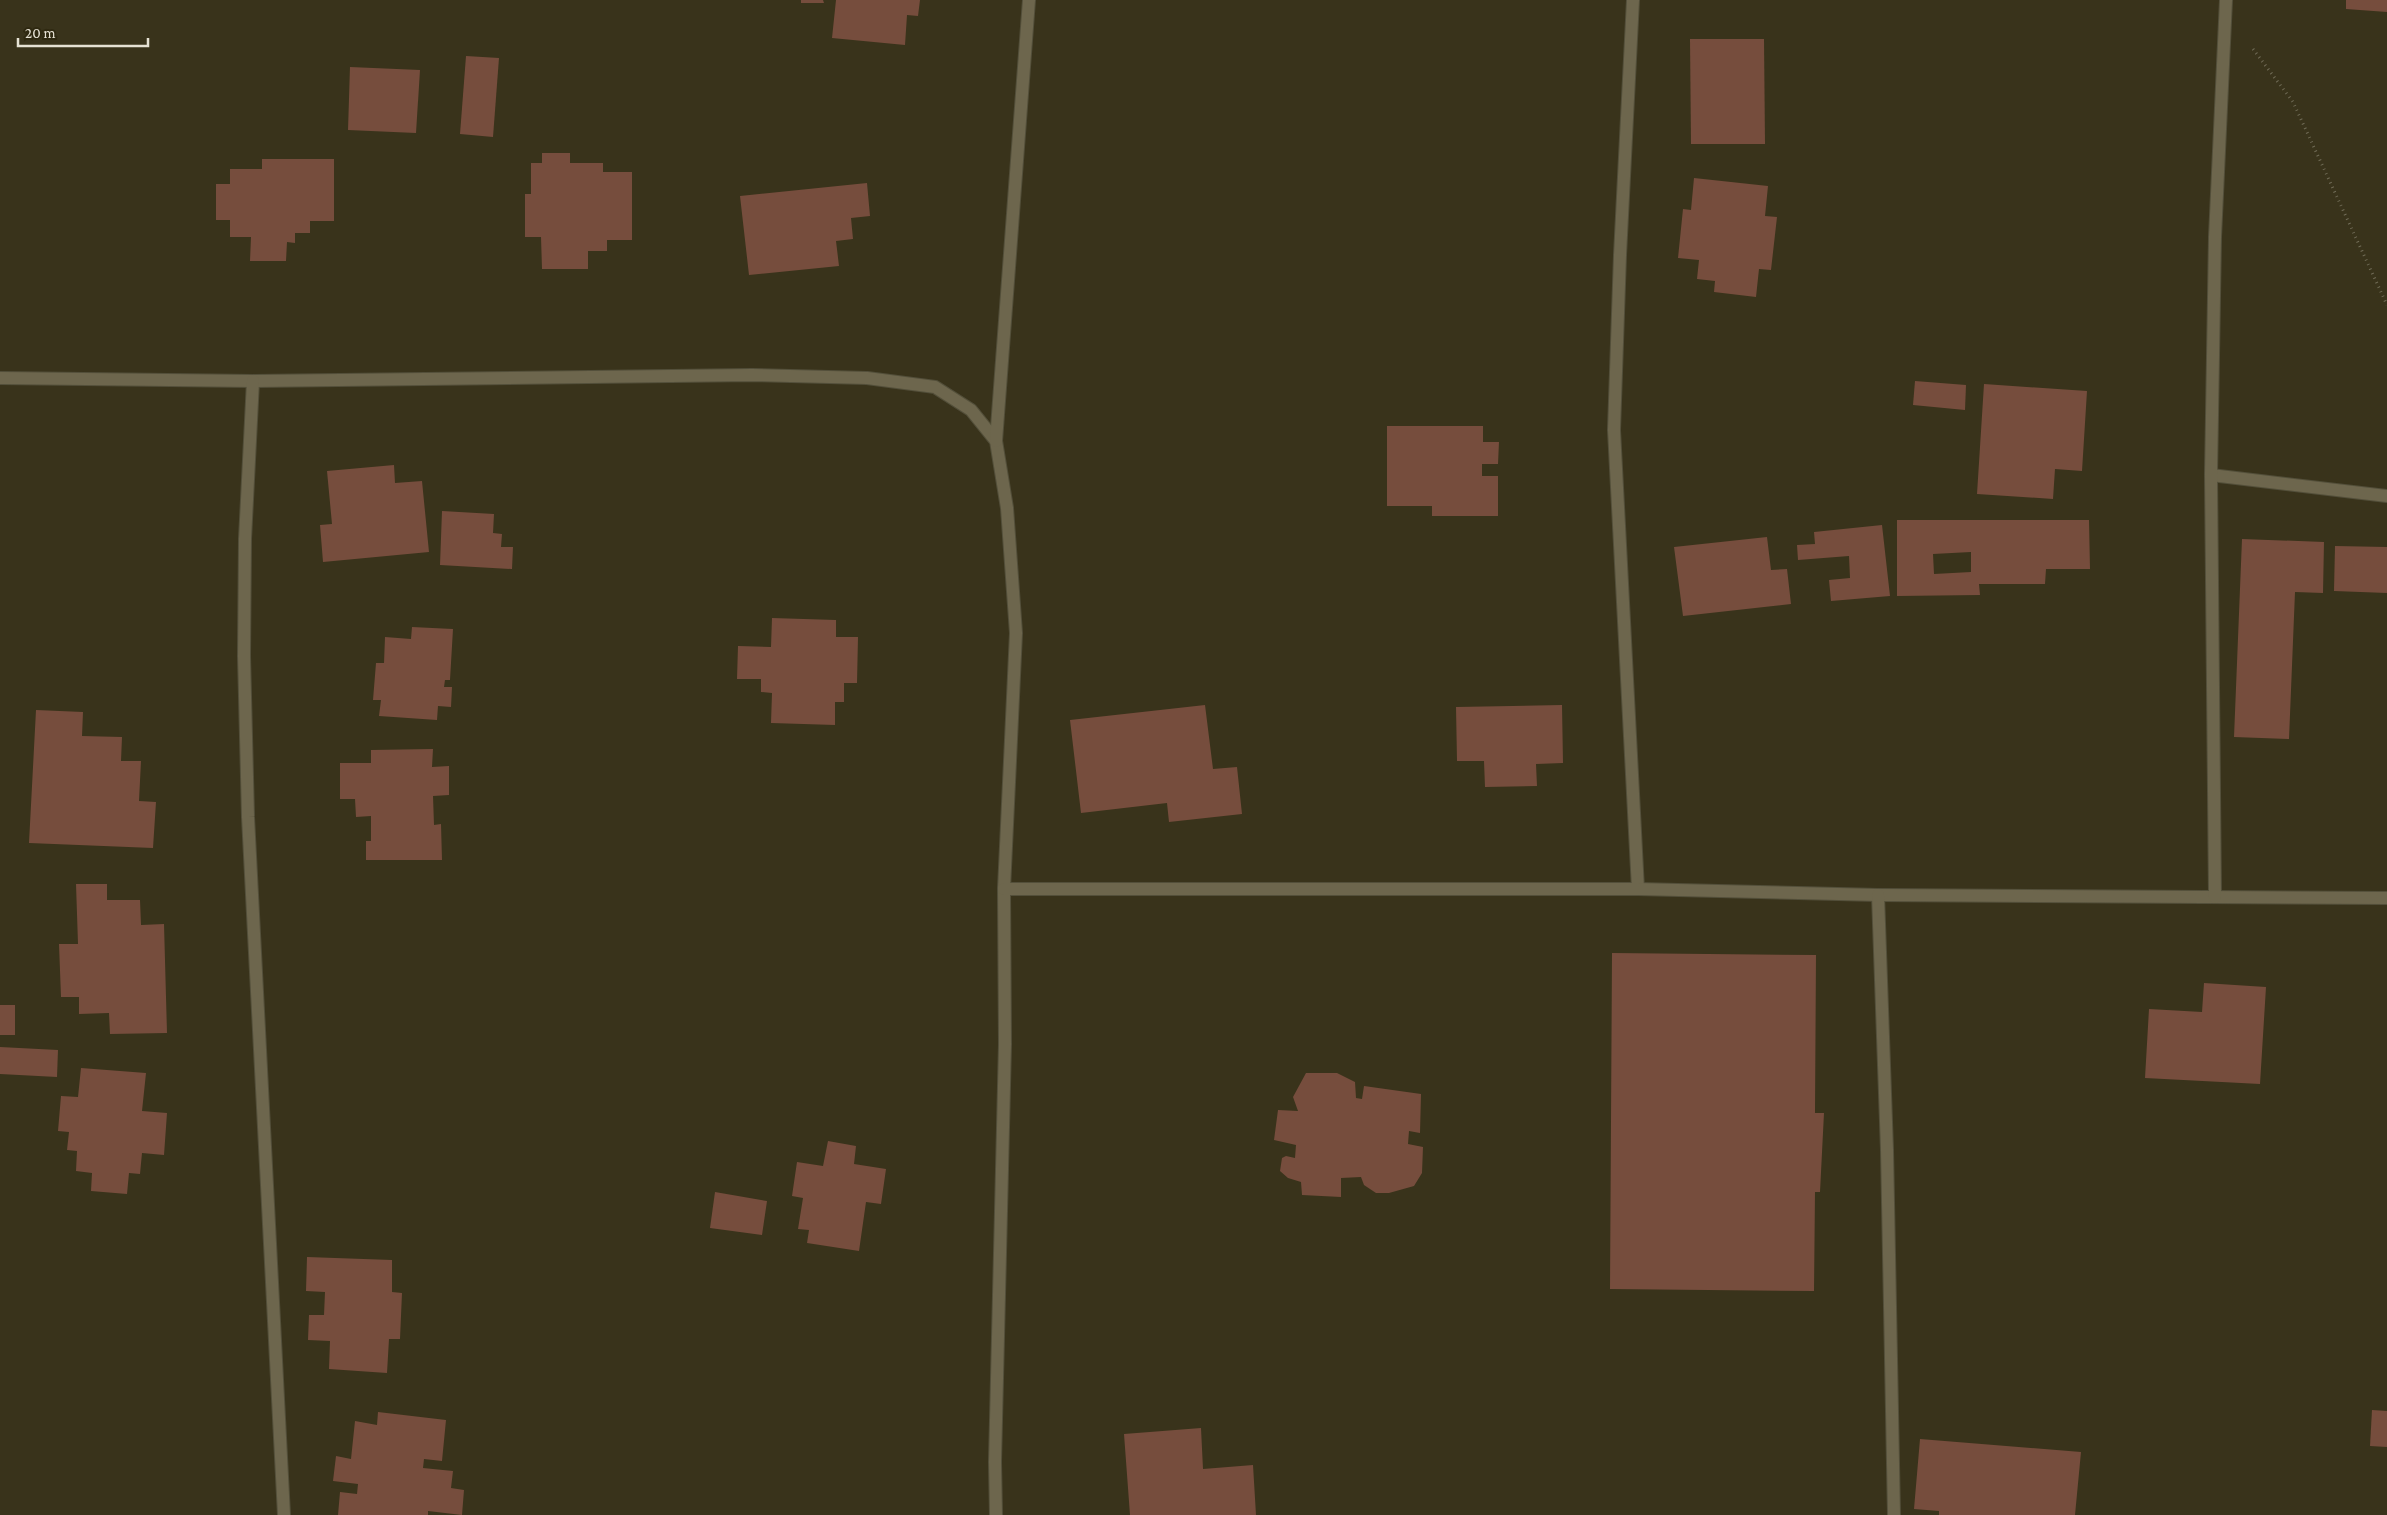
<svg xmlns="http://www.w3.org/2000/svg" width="2387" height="1515" font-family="'Crimson Pro',serif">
<rect width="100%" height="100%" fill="#39331b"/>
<g fill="#764d3d" fill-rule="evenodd">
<polygon points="801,0 823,0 824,3 801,3"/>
<polygon points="836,0 920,0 918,16 907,15 905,45 832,38"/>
<polygon points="2346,0 2387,0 2387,12 2346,9"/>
<polygon points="1690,39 1764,39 1765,144 1691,144"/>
<polygon points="466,56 499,58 493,137 460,134"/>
<polygon points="350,67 420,70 416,133 348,130"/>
<polygon points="542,153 570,153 570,163 603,163 603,172 632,172 632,240 607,240 607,251 588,251 588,269 542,269 541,237 525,237 525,194 531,194 531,163 542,163"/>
<polygon points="262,159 334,159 334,221 310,221 310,233 295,233 295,243 287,242 286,261 250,261 251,237 230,237 230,220 216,220 216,184 230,184 230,169 262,169"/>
<polygon points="1694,178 1768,186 1765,216 1777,217 1771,270 1759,269 1756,297 1714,292 1715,281 1697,279 1699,260 1678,258 1683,209 1691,210"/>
<polygon points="867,183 870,216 851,218 853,239 836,241 839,266 749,275 740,196"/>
<polygon points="1915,381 1966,385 1965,410 1913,405"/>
<polygon points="1984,384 2087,391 2082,471 2055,469 2053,499 1977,494"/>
<polygon points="1387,426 1483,426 1483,442 1499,442 1498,464 1482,464 1482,476 1498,476 1498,516 1432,516 1432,506 1387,506"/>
<polygon points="394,465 395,483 422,481 429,552 323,562 320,525 332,524 327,471"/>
<polygon points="442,511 494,514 493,533 502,534 501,547 513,547 512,569 440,565"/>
<path d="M1897 520H2089L2090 569H2046L2045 584H1979L1980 595 1897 596ZM1971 552V572L1934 574 1933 554Z"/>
<polygon points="1882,525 1890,596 1831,601 1829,580 1850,578 1849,556 1798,560 1797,545 1815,544 1814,532"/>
<polygon points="1767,537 1771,570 1787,569 1791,604 1683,616 1674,547"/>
<polygon points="2242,539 2324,542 2323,593 2295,592 2289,739 2234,737"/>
<polygon points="2335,546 2387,547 2387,593 2334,591"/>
<polygon points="772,618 836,620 836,637 858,637 857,683 844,683 844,702 835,702 835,725 771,723 772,693 761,692 761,679 737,679 738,646 771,647"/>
<polygon points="412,627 453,629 450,680 445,680 444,687 452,687 451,707 438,706 437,720 379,716 381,700 373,700 376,663 384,663 385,637 411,639"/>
<polygon points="1205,705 1213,769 1237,767 1242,814 1169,822 1167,803 1081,813 1070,720"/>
<polygon points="1562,705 1563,763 1536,764 1537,786 1485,787 1484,761 1457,761 1456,707"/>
<polygon points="36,710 83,712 82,736 122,737 121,761 141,761 139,801 156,802 153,848 29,843"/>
<polygon points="433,749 432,767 449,766 449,795 433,796 434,825 441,824 442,860 366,860 366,841 371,841 371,816 356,817 355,799 340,799 340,763 371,763 371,750"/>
<polygon points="76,884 107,884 107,900 140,900 141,925 164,924 167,1033 110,1034 109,1013 79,1014 79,997 61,997 59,944 78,944"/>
<polygon points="1612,953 1816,955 1815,1113 1824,1113 1820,1192 1815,1192 1814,1291 1610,1289"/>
<polygon points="2204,983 2266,987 2260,1084 2145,1078 2149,1009 2202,1012"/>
<rect x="0" y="1005" width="15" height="30"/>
<polygon points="0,1047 58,1050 57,1077 0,1074"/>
<polygon points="81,1068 146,1073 142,1111 167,1113 164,1155 142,1153 140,1174 129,1173 127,1194 91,1191 92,1173 76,1171 77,1151 67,1150 69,1132 58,1131 61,1096 78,1097"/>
<polygon points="1306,1073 1337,1073 1355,1082 1356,1098 1362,1099 1364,1086 1421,1094 1420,1133 1409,1131 1408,1144 1423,1147 1422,1173 1414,1186 1389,1193 1376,1193 1364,1185 1361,1177 1341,1178 1341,1197 1302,1195 1301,1182 1288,1178 1280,1171 1282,1158 1286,1156 1295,1158 1296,1145 1274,1140 1278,1110 1298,1111 1293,1097"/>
<polygon points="828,1141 856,1146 854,1164 886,1169 881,1204 866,1202 859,1251 807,1243 809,1230 798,1229 803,1198 792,1196 797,1162 823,1166"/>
<polygon points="715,1192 767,1201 762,1235 710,1228"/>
<polygon points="307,1257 392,1260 392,1292 402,1293 400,1339 389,1339 387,1373 329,1369 330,1341 308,1340 309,1315 324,1315 325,1292 306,1291"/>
<polygon points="2372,1410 2387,1411 2387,1447 2370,1446"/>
<polygon points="378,1412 446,1420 442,1461 424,1459 423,1468 453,1471 451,1488 464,1490 462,1515 428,1511 428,1515 338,1515 340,1492 357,1494 358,1484 333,1481 336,1456 351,1459 355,1421 377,1425"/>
<polygon points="1201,1428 1203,1469 1253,1465 1256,1515 1130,1515 1124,1434"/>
<polygon points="1920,1439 2081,1452 2075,1515 1939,1515 1939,1511 1914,1509"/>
</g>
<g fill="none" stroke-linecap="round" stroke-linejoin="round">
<defs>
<g id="street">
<polyline points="1633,0 1620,255 1614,430 1638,889"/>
<polyline points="0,378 253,381 752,375 867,378 935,387 971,410 996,441 1007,508 1016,633 1004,889 1005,1044 995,1462 996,1515"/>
<polyline points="253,381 245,539 244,656 248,817 284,1515"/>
<polyline points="996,441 1029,0"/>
<polyline points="2211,475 2387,496"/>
<polyline points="1004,889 1638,889 1878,895 2387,898"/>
<polyline points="1878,895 1887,1150 1894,1515"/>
<polyline points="2215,897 2211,475 2215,237 2226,0"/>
</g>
</defs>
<use href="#street" stroke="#534f3a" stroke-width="14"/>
<polyline stroke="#706b56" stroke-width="3" stroke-dasharray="1 4" stroke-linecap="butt" points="2253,49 2293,102 2387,305"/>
<use href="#street" stroke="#6d664d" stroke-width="12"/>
</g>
<path d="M18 38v8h130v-8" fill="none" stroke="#e6e2d4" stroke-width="2.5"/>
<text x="25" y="38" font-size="15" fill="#e6e2d4" stroke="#2f2911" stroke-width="4" paint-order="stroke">20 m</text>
</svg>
